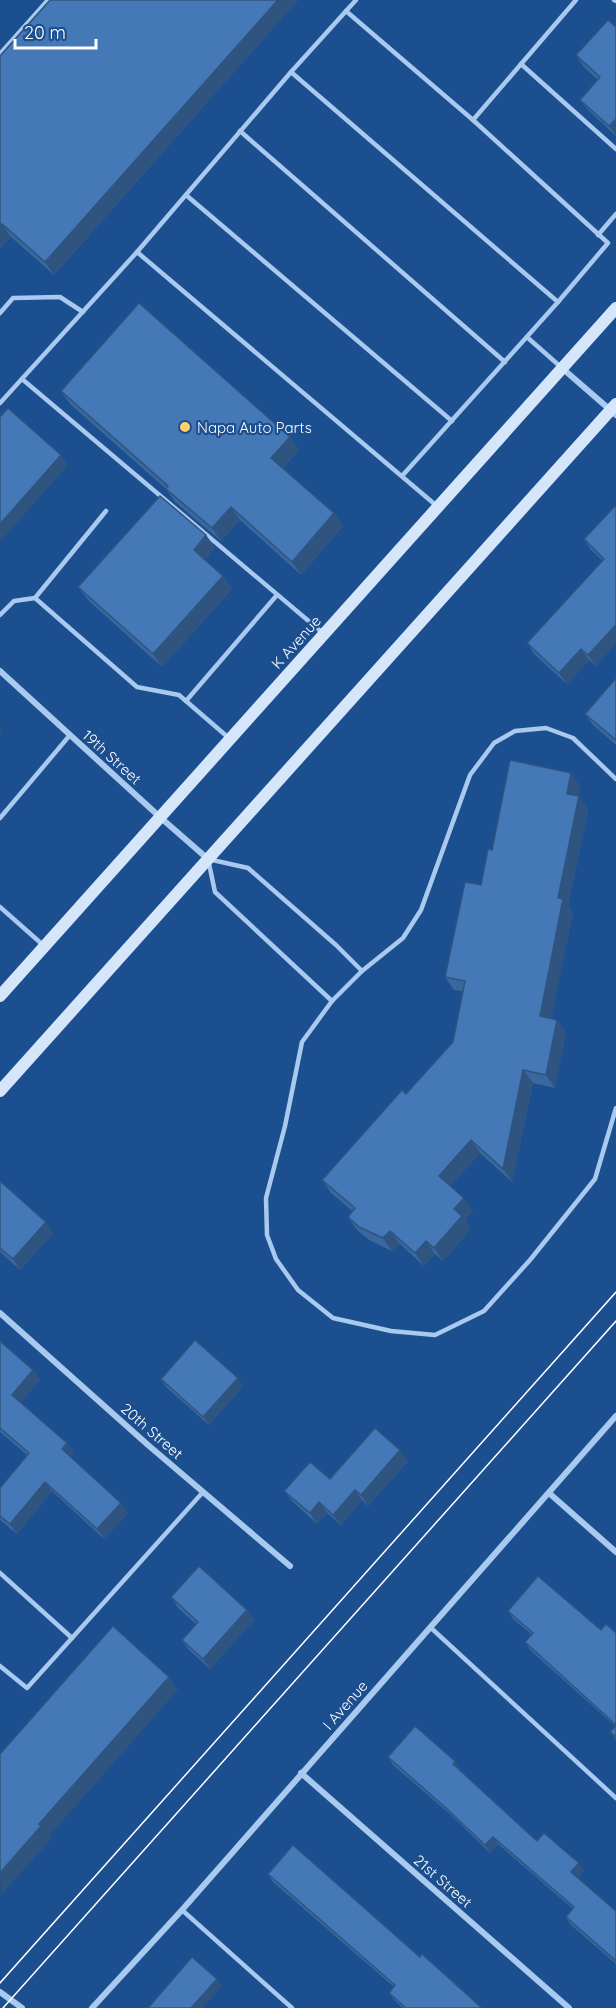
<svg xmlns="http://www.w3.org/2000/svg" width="616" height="2008" font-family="Quicksand,sans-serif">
<rect width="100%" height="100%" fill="#1b4f8f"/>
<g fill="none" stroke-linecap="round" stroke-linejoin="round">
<g stroke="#a9c9ee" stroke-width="4.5">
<polyline points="614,0 616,1"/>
<polyline points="346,11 473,120 576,0"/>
<polyline points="0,54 48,0"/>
<polyline points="521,64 616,149"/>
<polyline points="291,72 356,0"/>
<polyline points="473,120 608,243 558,302"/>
<polyline points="240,131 505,362"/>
<polyline points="186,195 452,421"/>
<polyline points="598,235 616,214"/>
<polyline points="0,313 13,298 60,297 83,312"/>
<polyline points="528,338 562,368"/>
<polyline points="22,379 324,634"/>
<polyline points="0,403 137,252"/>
<polyline points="402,476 558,302 291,72 137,252 438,507"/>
<polyline points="35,598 106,511"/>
<polyline points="0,615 14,601 35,598 137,687 179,695 230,739"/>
<polyline points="186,701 277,595"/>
<polyline points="616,779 573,738 546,728 515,731 494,743 470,775 421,910 403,938 362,971 332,1001 302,1042 285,1126 266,1198 267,1235 276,1259 298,1290 333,1318 391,1331 435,1335 484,1311 530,1260 595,1179 616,1108"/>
<polyline points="0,818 70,735"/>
<polyline points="0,907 43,945"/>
<polyline points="332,1001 215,892 208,859 248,868 336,945 362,971"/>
<polyline points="0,1573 72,1638 27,1688 0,1666"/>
<polyline points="430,1627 616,1798"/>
<polyline points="72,1638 203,1492"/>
<polyline points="182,1910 292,2008"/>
</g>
<g stroke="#a9c9ee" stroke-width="6">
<polyline points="562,368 616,415"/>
<polyline points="0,671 161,818 208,859"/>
<polyline points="0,1313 148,1445 290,1566"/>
<polyline points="549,1493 616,1552"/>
<polyline points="301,1773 569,2008"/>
<polyline points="0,1992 22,2008"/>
<polyline points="92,2008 182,1910 616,1416"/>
</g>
<g stroke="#d6e6fa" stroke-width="12">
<polyline points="0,996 616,308"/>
<polyline points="0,1091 616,404"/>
</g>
<g stroke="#fff" stroke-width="1.5">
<polyline points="0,1983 616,1292"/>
<polyline points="3,2008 616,1321"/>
</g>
</g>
<g fill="#3a679d">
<polygon points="50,0 298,0 54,275 11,237 0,249 0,56"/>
<polygon points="616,27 616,136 588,110 580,100 598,80 583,66 576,55"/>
<polygon points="61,391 290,437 299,450 283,468 334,513 343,526 301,575 240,520 221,541 175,502 166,489 70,404"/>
<polygon points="616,505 616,643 596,666 589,660 567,684 534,654 527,643 603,561 591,550 584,539"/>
<polygon points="206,535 215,548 205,560 223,576 232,589 162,667 88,600 78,587"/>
<polygon points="616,678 616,745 593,725 585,714"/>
<polygon points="580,786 578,796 588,810 568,906 573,912 551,1018 557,1020 566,1033 555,1088 533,1083 512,1182 480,1153 450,1186 473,1211 465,1220 471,1229 443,1261 435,1254 424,1266 400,1244 392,1251 369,1240 357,1230 348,1217 352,1211 331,1193 322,1180 406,1094 453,1042 463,991 454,990 445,977 481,885 492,850"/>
<polygon points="0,1181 53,1233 20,1270 0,1252"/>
<polygon points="0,1341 33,1370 40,1380 21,1402 67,1443 74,1453 71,1457 128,1513 104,1539 52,1491 17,1534 0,1520 0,1488 27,1455 0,1432"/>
<polygon points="161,1379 243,1386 209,1425 166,1387"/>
<polygon points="408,1461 368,1506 362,1500 341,1525 327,1513 317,1524 292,1501 284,1491"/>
<polygon points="171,1597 247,1610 254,1620 210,1669 189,1650 182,1640 196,1624 178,1608"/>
<polygon points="508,1611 616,1633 616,1740 610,1732 615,1726 530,1650 525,1642 531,1634 513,1619"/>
<polygon points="388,1757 460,1768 459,1770 537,1841 584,1870 578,1878 616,1911 616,1964 571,1925 566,1917 573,1909 498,1844 490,1853 452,1816 393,1765"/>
<polygon points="268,1874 420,1957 482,2008 403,2008 394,2000 389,1993 394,1987 273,1882"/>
</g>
<g fill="#305480">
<polygon points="278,0 298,0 54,275 45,262"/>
<polygon points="616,119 616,135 609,126"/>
<polygon points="2,224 11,237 0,249 0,225"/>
<polygon points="290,437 299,450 280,471 271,458"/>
<polygon points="61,455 68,465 0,542 0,524"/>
<polygon points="231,507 240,520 221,541 212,528"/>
<polygon points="334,513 343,526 301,575 292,562"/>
<polygon points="206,535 215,548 203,563 194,550"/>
<polygon points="223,576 232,589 162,667 153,654"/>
<polygon points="616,625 616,643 596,666 588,655"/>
<polygon points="581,649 589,660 567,684 559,673"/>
<polygon points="0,729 3,733 0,737"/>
<polygon points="571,773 580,786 576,807 567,794"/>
<polygon points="579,796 588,810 568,906 573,912 549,1029 540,1016 558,898"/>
<polygon points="557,1020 566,1033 555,1088 546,1075"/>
<polygon points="523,1070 533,1083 512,1182 503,1169"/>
<polygon points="471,1140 480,1153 448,1189 439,1176"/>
<polygon points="464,1198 473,1211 465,1220 471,1229 443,1261 434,1248 454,1209"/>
<polygon points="46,1222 53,1233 20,1270 13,1259"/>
<polygon points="390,1231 400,1244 392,1251 383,1238"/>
<polygon points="426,1241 435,1254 424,1266 415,1253"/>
<polygon points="33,1370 40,1380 19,1405 12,1395"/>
<polygon points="238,1378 243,1386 209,1425 203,1417"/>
<polygon points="67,1443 74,1453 69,1459 62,1449"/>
<polygon points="400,1450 408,1461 368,1506 361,1495"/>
<polygon points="45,1482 52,1491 17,1534 10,1524"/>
<polygon points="355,1490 362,1500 341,1525 333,1515"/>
<polygon points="319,1502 327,1513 317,1524 310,1513"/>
<polygon points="121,1503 128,1513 104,1539 97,1529"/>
<polygon points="247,1610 254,1620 210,1669 203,1659"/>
<polygon points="169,1677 178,1690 49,1836 51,1839 1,1895 0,1873 39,1824"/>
<polygon points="455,1761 460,1768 458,1771 453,1764"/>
<polygon points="493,1837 498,1844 490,1853 485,1845"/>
<polygon points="579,1863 584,1870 576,1880 571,1872"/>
<polygon points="217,1979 222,1986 203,2008 191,2008"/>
</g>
<g fill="#4478b7" stroke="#305480" stroke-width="1.5">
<polygon points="50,0 278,0 45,262 2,224 0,225 0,56"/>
<polygon points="608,20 616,27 616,119 609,126 580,100 600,77 576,55"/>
<polygon points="139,303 290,437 271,458 334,513 292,562 231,507 212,528 166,489 168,486 61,391"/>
<polygon points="8,408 61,455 0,524 0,417"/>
<polygon points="160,496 206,535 194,550 223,576 153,654 78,587"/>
<polygon points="616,505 616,625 588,655 581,649 559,673 527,643 604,559 584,539"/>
<polygon points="616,678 616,740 585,714"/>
<polygon points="510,760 571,773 567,794 579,796 558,898 563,899 540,1016 557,1020 546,1075 523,1070 503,1169 471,1140 439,1176 464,1198 454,1209 462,1216 434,1248 426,1241 415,1253 390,1231 383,1238 359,1227 348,1217 355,1208 322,1180 402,1090 406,1094 453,1042 465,981 445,977 465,882 481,885 488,849 492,850"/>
<polygon points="0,1181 46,1222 13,1259 0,1248"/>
<polygon points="195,1340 238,1378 203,1417 161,1379"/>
<polygon points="0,1341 33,1370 12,1395 67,1443 62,1449 121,1503 97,1529 45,1482 10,1524 0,1516 0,1488 29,1453 0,1428"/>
<polygon points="375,1428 400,1450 361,1495 355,1490 333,1515 319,1502 310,1513 284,1491 310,1462 330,1479"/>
<polygon points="199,1566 247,1610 203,1659 182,1640 198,1622 171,1597"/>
<polygon points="538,1576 601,1630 606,1624 616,1633 616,1725 525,1642 533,1633 508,1611"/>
<polygon points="113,1626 169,1677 39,1824 41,1826 0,1873 0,1754"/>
<polygon points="616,1725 616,1737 610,1732"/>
<polygon points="415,1726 455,1761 453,1764 537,1841 544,1833 579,1863 571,1872 616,1911 616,1961 566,1917 574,1907 493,1837 485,1845 447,1809 388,1757"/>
<polygon points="293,1845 420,1957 422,1954 482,2008 406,2008 389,1993 395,1985 268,1874"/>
<polygon points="192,1957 217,1979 191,2008 148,2008"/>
</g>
<circle fill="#ffd166" stroke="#1b4f8f" stroke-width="2" cx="185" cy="427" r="6"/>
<g text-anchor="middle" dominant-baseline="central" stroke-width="4.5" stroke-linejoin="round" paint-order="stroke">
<g font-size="15" fill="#fff" stroke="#1b4f8f" text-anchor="start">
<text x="197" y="427">Napa Auto Parts</text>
</g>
<g font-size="15" fill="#fff" stroke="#1b4f8f">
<text transform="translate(296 642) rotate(-48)">K Avenue</text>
<text transform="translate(112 757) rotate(42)">19th Street</text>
<text transform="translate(152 1431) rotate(41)">20th Street</text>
<text transform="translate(345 1705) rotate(-49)">I Avenue</text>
<text transform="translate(443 1881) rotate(41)">21st Street</text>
</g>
</g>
<path d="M15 39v9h81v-9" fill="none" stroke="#ffffff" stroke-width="3"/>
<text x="24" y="39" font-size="18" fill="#ffffff" stroke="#1b4f8f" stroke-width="4.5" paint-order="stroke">20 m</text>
</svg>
